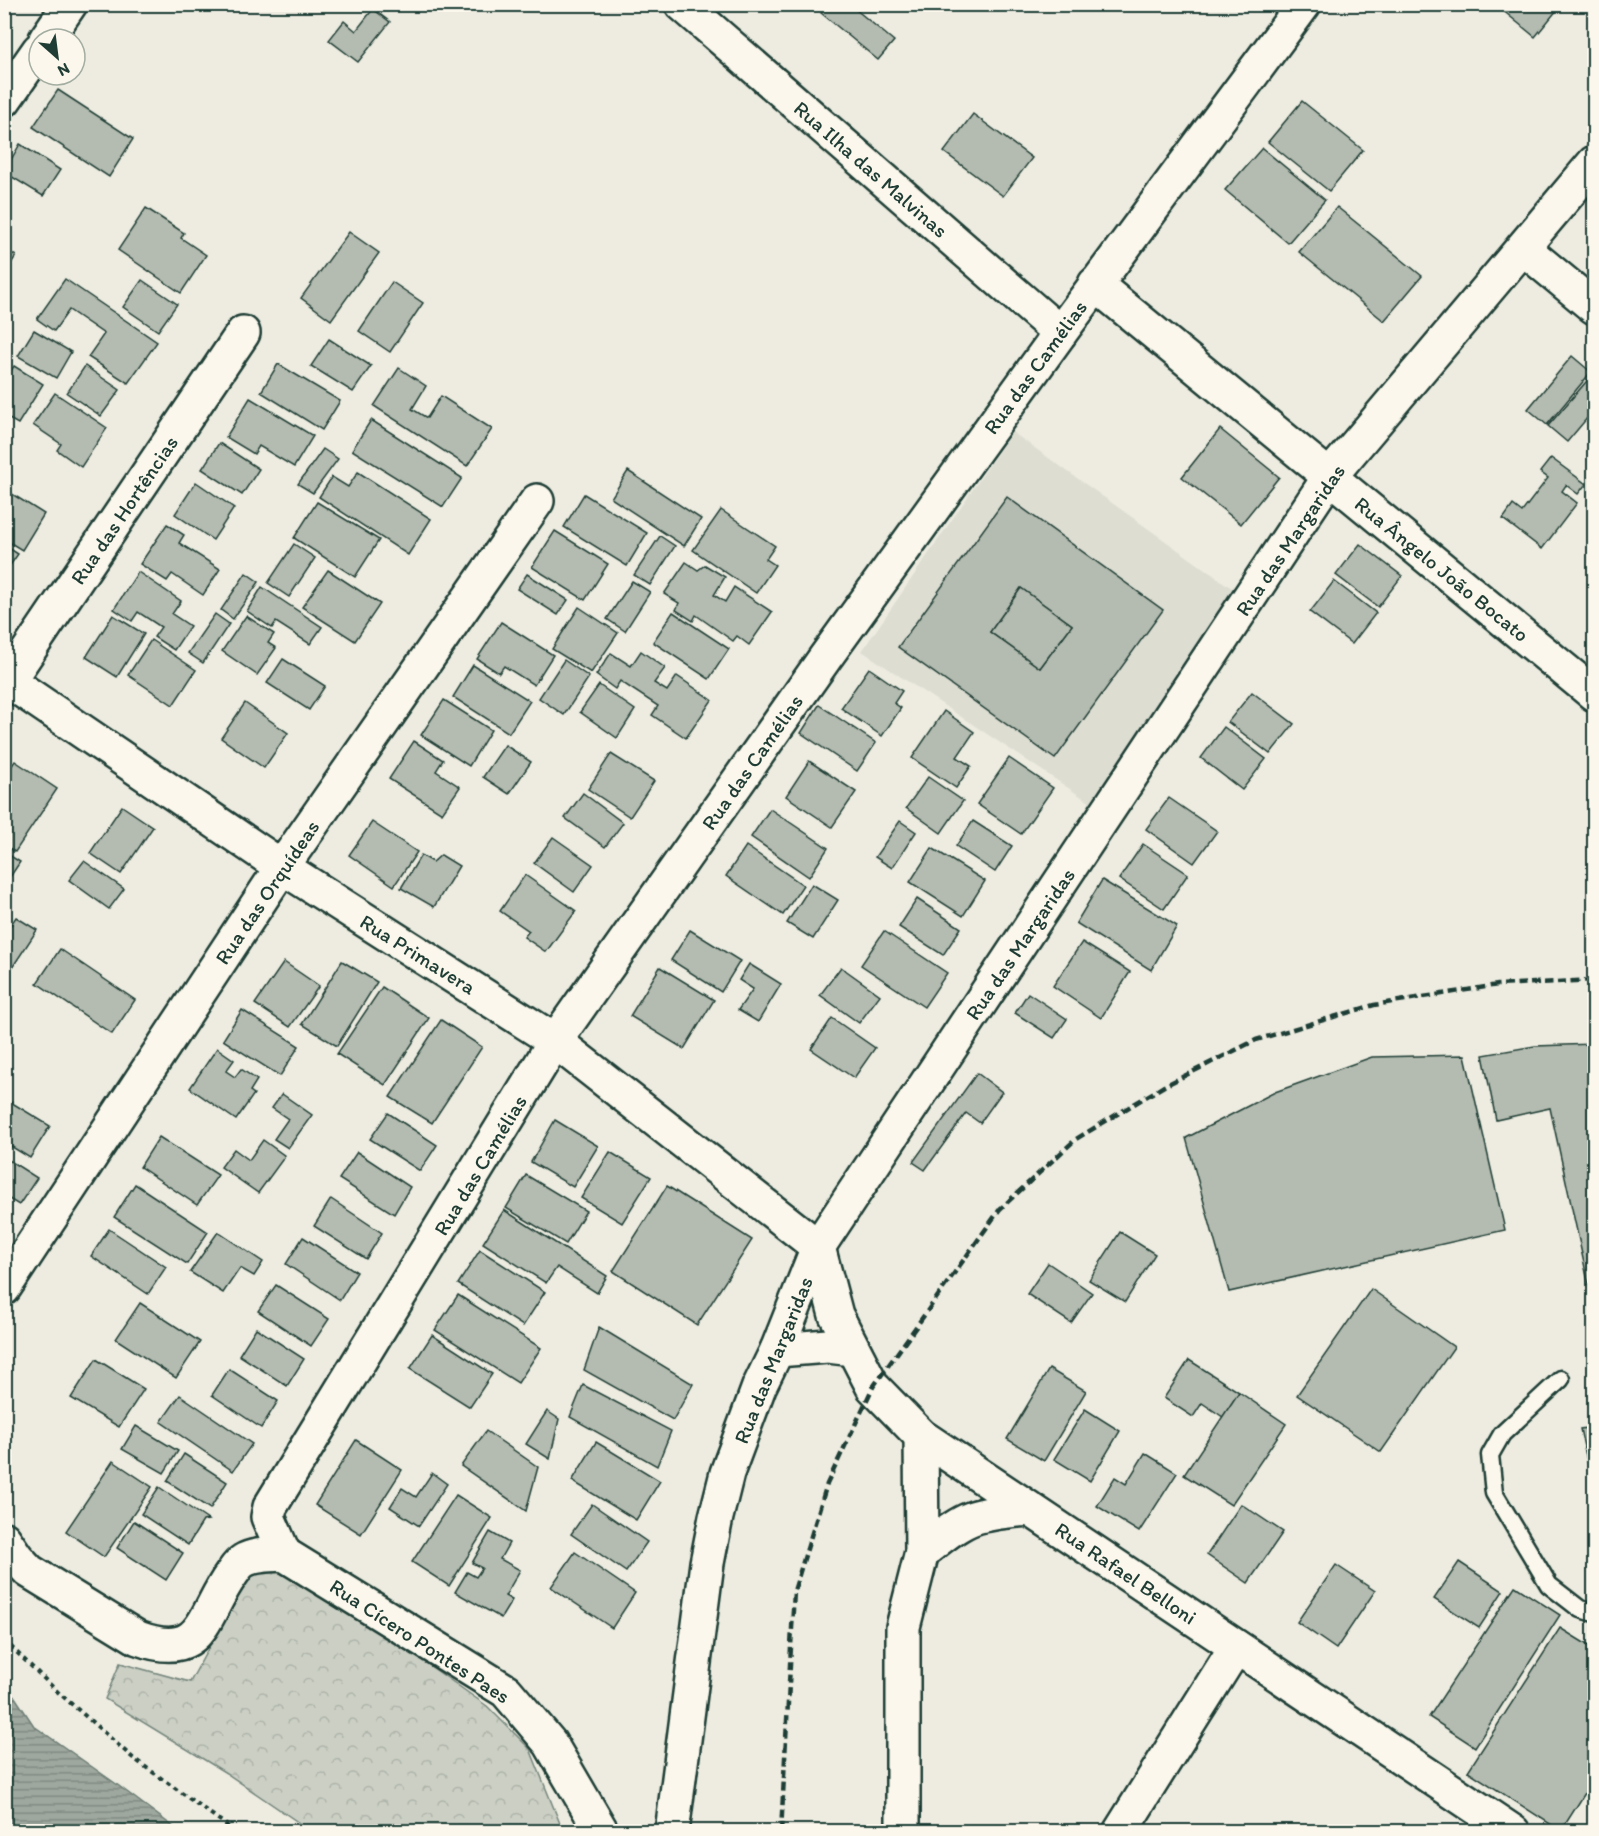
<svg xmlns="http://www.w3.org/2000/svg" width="1599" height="1836" font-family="Itim,sans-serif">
<defs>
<pattern id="forest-crowns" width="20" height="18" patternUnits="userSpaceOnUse" patternTransform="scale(1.5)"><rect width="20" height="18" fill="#cbcfc4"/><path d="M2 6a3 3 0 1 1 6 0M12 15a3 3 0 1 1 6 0" fill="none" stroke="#aeb3a9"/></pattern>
<pattern id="water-rules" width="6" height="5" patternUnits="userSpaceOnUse" patternTransform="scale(1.5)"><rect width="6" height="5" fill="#9fa89f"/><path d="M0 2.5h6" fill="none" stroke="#818a82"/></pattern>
</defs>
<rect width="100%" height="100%" fill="#eeece1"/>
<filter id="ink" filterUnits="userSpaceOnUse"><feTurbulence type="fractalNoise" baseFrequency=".0167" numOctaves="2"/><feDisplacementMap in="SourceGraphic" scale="12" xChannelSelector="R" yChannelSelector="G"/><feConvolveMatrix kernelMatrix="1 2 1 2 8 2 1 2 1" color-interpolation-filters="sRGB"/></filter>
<g filter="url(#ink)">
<polygon fill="#ddddd2" points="1012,432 1240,594 1091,803 862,651"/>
<polygon fill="url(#forest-crowns)" stroke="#75867c" stroke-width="1.5" points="276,1563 308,1580 487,1706 530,1749 563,1831 311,1831 226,1773 105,1699 120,1663 190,1682 253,1566"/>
<polygon fill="url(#water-rules)" stroke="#6c7d74" stroke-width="1.5" points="5,1682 34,1726 115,1783 179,1831 5,1831"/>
<g fill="#b4bbb0" stroke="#1f3d34" stroke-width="1.5" fill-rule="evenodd">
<polygon points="828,4 849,4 894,41 878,60 821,13"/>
<polygon points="1495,4 1562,4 1535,37"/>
<polygon points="373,9 390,22 358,62 329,40 344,21 356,31"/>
<polygon points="58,90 133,139 109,177 33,127"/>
<polygon points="1302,101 1363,150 1329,191 1268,142"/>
<polygon points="973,114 1032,158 1003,196 944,152"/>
<polygon points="20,144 60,170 43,196 4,172"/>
<polygon points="1262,148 1325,200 1288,243 1225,190"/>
<polygon points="1337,207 1422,276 1384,321 1299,252"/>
<polygon points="146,208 184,233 181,238 206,255 181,293 118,250"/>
<polygon points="349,232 379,253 331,320 301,298"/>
<polygon points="4,248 16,256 4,274"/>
<polygon points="65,279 157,342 128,383 88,357 104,334 69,310 54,331 37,319"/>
<polygon points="142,280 177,304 158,331 123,307"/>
<polygon points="392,282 423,303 390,352 359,331"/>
<polygon points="34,330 71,352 56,378 18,356"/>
<polygon points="329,339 371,366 353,392 311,366"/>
<polygon points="1572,356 1591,372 1547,425 1528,409"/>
<polygon points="278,364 340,401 322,430 261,392"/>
<polygon points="14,366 43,384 18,424 4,416 4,381"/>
<polygon points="85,366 120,390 101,416 67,393"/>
<polygon points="399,368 426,386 412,409 427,418 441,396 492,429 467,466 374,406"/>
<polygon points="1593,374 1594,410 1567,442 1548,426"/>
<polygon points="55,393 107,428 81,467 57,450 61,444 33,425"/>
<polygon points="250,398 313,436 294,467 259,446 254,454 226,437"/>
<polygon points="371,420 462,478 443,507 352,450"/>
<polygon points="1220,429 1279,477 1241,524 1182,477"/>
<polygon points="219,443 259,469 242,495 202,469"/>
<polygon points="323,449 338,459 313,493 298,484"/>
<polygon points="1551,458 1586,484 1578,494 1566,485 1562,491 1577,503 1542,549 1503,519 1513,505 1522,512 1548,478 1540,472"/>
<polygon points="628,471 701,519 684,546 611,498"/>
<polygon points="358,472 431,519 408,555 319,497 332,477 348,487"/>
<polygon points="196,482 234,508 213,540 175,514"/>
<polygon points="4,489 44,514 22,550 4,539"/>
<polygon points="584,494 647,533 627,566 564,527"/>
<path d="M1007 497 1163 610 1055 759 898 647ZM1021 588 1072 625 1040 668 990 632Z"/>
<polygon points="317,502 379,540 355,577 294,538"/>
<polygon points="721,510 775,546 766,559 775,565 756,593 693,550"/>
<polygon points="167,524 184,535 179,543 220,569 203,595 172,574 167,581 140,564"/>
<polygon points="555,531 608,564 585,600 532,567"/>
<polygon points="660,536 675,546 650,585 634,575"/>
<polygon points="294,544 315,558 289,597 268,583"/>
<polygon points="1360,544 1402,576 1378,607 1336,575"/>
<polygon points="4,545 18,554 4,574"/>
<polygon points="686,562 698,570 705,565 725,577 714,595 725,602 734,587 772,612 749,645 737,636 733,641 696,615 693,621 676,610 679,603 664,594"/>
<polygon points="328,570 380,604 355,641 302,607"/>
<polygon points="138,572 181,601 172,614 190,626 174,650 154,637 161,627 138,612 132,621 114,609"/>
<polygon points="246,573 259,582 233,619 221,610"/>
<polygon points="527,574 568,600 558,615 517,589"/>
<polygon points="632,581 650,592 625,631 607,619"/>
<polygon points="1334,581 1376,613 1352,644 1310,612"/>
<polygon points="262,587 322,627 310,644 276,622 272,628 247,611"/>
<polygon points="1021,588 1072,625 1040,668 990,632"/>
<polygon points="579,607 618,633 591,673 552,649"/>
<polygon points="673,612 729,649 709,679 653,642"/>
<polygon points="215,614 229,624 203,663 188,653"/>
<polygon points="113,615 144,634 117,677 86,657"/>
<polygon points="246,616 274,634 268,643 276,648 257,675 222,651"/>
<polygon points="501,622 553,655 534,685 504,666 499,673 477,659"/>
<polygon points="151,640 196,670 173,705 128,675"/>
<polygon points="641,651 665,668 654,683 667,691 677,676 712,700 686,738 652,715 658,706 620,681 615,689 596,675 611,653 631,666"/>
<polygon points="283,659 325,686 309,710 267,683"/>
<polygon points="564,660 589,677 564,715 539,698"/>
<polygon points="473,665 530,701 509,733 453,697"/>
<polygon points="869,668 902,691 894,703 901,708 882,736 841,708"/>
<polygon points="599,685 635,710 617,738 580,712"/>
<polygon points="1252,692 1294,724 1270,754 1228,722"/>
<polygon points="444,700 491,730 469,766 421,735"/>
<polygon points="245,703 288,733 264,768 221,738"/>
<polygon points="819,705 876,743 857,771 801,733"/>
<polygon points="944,711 974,732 957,757 971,766 956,788 912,758"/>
<polygon points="1224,727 1266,759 1242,790 1201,758"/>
<polygon points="414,741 443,760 436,771 460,787 442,813 389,779"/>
<polygon points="505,745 531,762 509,794 483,777"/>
<polygon points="611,754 654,781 630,817 588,789"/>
<polygon points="1009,758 1053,788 1021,834 977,804"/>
<polygon points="15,761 57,789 15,852 4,844 4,777"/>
<polygon points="809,761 856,792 832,827 786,796"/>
<polygon points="928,777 963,801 941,833 906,808"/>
<polygon points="583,793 623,823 605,847 565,818"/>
<polygon points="1169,798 1217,831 1194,863 1146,829"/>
<polygon points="122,806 153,827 121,874 90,853"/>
<polygon points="770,809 828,848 809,877 751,837"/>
<polygon points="900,821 916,832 892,868 875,857"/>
<polygon points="973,821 1012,846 995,872 956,846"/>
<polygon points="372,822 417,852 394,886 349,855"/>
<polygon points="553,837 593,865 574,892 534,863"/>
<polygon points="1143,844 1188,874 1164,909 1119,879"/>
<polygon points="746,846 803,885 783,915 726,876"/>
<polygon points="932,848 985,881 963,916 910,882"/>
<polygon points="4,852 20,862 4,886"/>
<polygon points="421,855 433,862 441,855 459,866 434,907 401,888"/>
<polygon points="84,861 124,889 109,909 69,880"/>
<polygon points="525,875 576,911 546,952 524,937 529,931 500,911"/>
<polygon points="1102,880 1177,926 1151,970 1076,923"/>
<polygon points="812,884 838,900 813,939 787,923"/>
<polygon points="917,899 961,928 943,955 899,927"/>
<polygon points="16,917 37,930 12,968 4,963 4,935"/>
<polygon points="690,930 740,961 721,992 671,960"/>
<polygon points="884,931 947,973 924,1007 861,965"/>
<polygon points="1082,942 1130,972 1101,1018 1053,986"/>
<polygon points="60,949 135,1000 112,1034 37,983"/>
<polygon points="342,961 377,982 337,1046 302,1024"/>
<polygon points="284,962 319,986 290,1027 255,1004"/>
<polygon points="749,964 781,984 758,1022 738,1010 753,989 739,980"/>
<polygon points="660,967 714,1000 684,1049 630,1016"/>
<polygon points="841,967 880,995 859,1023 820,995"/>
<polygon points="382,987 429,1018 385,1085 337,1054"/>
<polygon points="1028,993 1067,1019 1054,1038 1015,1013"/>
<polygon points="242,1010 299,1046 280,1076 223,1040"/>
<polygon points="832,1018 875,1048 854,1078 811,1049"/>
<polygon points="441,1020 482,1047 432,1123 390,1097"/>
<polygon points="1594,1044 1594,1309 1550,1108 1496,1120 1483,1055 1535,1046"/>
<polygon points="217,1048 234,1060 226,1071 235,1077 241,1069 257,1080 250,1091 254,1094 236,1120 190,1088"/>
<polygon points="1465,1055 1505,1230 1229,1292 1186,1138 1275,1092 1372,1057"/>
<polygon points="977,1073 1002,1092 980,1123 966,1113 925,1170 913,1162"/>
<polygon points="282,1094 312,1115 288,1148 274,1139 288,1119 272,1108"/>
<polygon points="4,1098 50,1126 30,1158 4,1142"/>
<polygon points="388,1113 437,1145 420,1171 370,1139"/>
<polygon points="555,1120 598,1146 573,1187 531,1162"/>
<polygon points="159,1137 218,1175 197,1205 140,1167"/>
<polygon points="263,1140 285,1156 258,1193 221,1167 234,1149 249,1160"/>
<polygon points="357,1152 410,1187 394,1214 339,1179"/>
<polygon points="610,1152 651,1177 622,1223 581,1198"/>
<polygon points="4,1157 37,1178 19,1205 4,1196"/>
<polygon points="526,1175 586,1211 566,1244 506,1208"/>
<polygon points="135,1184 208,1232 187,1264 114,1217"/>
<polygon points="667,1186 752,1240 697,1325 613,1271"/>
<polygon points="331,1199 382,1233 366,1259 314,1226"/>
<polygon points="504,1210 607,1276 597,1293 557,1267 546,1283 483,1243"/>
<polygon points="109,1229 166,1267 148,1294 91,1256"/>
<polygon points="218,1232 263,1262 254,1276 240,1268 223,1293 190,1272"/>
<polygon points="1120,1232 1155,1254 1125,1302 1089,1280"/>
<polygon points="303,1237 357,1272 340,1300 286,1264"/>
<polygon points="480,1250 545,1292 523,1326 458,1284"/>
<polygon points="1048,1263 1092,1293 1071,1323 1027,1294"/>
<polygon points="276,1285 329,1319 311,1346 258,1311"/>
<polygon points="1371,1289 1454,1347 1381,1452 1297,1395"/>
<polygon points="458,1295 541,1348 518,1383 435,1330"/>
<polygon points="140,1303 200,1342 176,1378 116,1339"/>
<polygon points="599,1327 693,1384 673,1420 584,1370"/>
<polygon points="256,1328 304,1359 287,1386 239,1355"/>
<polygon points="432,1335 492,1374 470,1407 410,1369"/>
<polygon points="96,1359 144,1389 119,1427 71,1398"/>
<polygon points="1189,1360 1239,1392 1223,1417 1202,1403 1193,1417 1164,1398"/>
<polygon points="229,1369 278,1401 261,1428 212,1395"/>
<polygon points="1049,1369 1086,1391 1044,1461 1007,1439"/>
<polygon points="583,1385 671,1431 657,1466 570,1417"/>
<polygon points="1239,1392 1286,1424 1231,1505 1184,1475"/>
<polygon points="180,1395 252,1444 233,1471 161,1422"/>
<polygon points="1085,1409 1120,1431 1090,1481 1054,1459"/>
<polygon points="547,1411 559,1419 550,1459 526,1444"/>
<polygon points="136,1426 178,1451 164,1473 122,1449"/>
<polygon points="1594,1427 1594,1492 1580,1429"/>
<polygon points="486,1431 538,1467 526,1511 461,1466"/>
<polygon points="356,1440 402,1470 361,1534 315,1505"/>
<polygon points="596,1442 660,1481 636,1520 572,1481"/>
<polygon points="1145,1453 1177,1473 1139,1532 1097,1506 1115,1477 1126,1484"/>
<polygon points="184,1454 227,1482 210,1509 167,1481"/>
<polygon points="113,1461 152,1487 104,1557 66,1531"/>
<polygon points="432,1473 447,1484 419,1526 390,1507 402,1488 416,1497"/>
<polygon points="159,1487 208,1520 203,1521 188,1545 141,1514"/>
<polygon points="456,1495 492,1518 449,1586 412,1562"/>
<polygon points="592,1504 647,1542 626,1572 571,1534"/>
<polygon points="1241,1504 1283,1532 1248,1583 1207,1555"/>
<polygon points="134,1521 183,1553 166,1580 117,1548"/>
<polygon points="490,1532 509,1543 500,1559 520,1570 505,1596 512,1600 501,1618 455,1592 467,1572 476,1577 482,1568 472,1563"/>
<polygon points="575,1552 635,1593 612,1628 551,1587"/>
<polygon points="1459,1562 1503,1591 1479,1628 1434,1599"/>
<polygon points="1336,1565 1375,1591 1336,1649 1297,1622"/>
<polygon points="1515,1586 1560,1615 1475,1747 1429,1717"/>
<polygon points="1560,1628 1594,1649 1594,1779 1561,1831 1468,1771"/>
</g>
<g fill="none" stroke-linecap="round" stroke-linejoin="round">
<defs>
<polyline id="lane" points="1561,1379 1502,1434 1490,1455 1494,1493 1549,1585 1580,1609 1594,1613"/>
<g id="street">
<polyline points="682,4 1060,333"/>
<polyline points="46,39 70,4"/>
<polyline points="4,100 39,50"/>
<polyline points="1523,248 1594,307"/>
<polyline points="1095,284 1594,694"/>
<polyline points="4,678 282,867 555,1041 818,1247"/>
<polyline points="4,687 243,333"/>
<polyline points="818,1247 836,1315 873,1387 921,1436 1513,1832"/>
<polyline points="4,1288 282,867 537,501"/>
<polyline points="777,1350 828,1346 853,1349"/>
<path d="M4 1539 17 1558 29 1571 138 1638C204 1662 202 1615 231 1575 234 1571 238 1564 243 1561 254 1554 271 1555 284 1554"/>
<path d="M922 1552C938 1540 954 1525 973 1518 991 1512 1010 1511 1029 1509"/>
<polyline points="284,1554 268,1517 270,1507 555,1041 825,658 1060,333 1304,4"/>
<polyline points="284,1554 506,1691 550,1743 602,1832"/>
<polyline points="672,1832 707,1563 716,1517 727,1473 759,1387 777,1350 818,1247 1330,476 1594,163"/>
<polyline points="903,1832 903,1627 922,1552 921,1436"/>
<polyline points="1120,1832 1236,1647"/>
</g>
</defs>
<use href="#lane" stroke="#1f3d34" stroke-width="21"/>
<use href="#street" stroke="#1f3d34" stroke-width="38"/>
<polyline stroke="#1f3d34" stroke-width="4" stroke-dasharray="4.5 4.5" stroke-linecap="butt" points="4,1640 58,1692 133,1758 236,1832"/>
<use href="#lane" stroke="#fbf7ec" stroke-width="16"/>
<use href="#street" stroke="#fbf7ec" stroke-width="33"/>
<polyline stroke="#1f3d34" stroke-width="4.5" stroke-dasharray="9 4.5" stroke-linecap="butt" points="781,1832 794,1591 827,1484 873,1387 1000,1209 1076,1139 1164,1086 1256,1040 1374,1005 1498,985 1594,980"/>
</g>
</g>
<g text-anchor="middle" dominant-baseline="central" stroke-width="5" stroke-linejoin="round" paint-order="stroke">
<g font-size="21" fill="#1f3d34" stroke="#fbf7ec">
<text transform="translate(871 169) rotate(41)">Rua Ilha das Malvinas</text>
<text transform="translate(1035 367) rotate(-54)">Rua das Camélias</text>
<text transform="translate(124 510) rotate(-56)">Rua das Hortências</text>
<text transform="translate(1290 540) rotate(-56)">Rua das Margaridas</text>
<text transform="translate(1442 569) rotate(39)">Rua Ângelo João Bocato</text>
<text transform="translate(752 762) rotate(-55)">Rua das Camélias</text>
<text transform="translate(267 892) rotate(-56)">Rua das Orquídeas</text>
<text transform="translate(1020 944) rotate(-56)">Rua das Margaridas</text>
<text transform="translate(418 954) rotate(32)">Rua Primavera</text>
<text transform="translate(480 1165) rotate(-59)">Rua das Camélias</text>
<text transform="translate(773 1360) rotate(-68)">Rua das Margaridas</text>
<text transform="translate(1126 1573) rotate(34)">Rua Rafael Belloni</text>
<text transform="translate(420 1641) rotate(33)">Rua Cícero Pontes Paes</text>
</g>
</g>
<rect width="1599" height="1836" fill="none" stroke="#fbf7ec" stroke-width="24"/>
<rect x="12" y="12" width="1575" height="1812" fill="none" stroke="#1f3d34" stroke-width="2" filter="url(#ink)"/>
<g transform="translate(57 57) rotate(152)"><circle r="28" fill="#fbf7ec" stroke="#a3ada2" stroke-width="1.5"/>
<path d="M0-4.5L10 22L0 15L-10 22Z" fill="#1f3d34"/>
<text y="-9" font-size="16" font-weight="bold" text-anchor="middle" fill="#1f3d34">N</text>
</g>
</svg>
